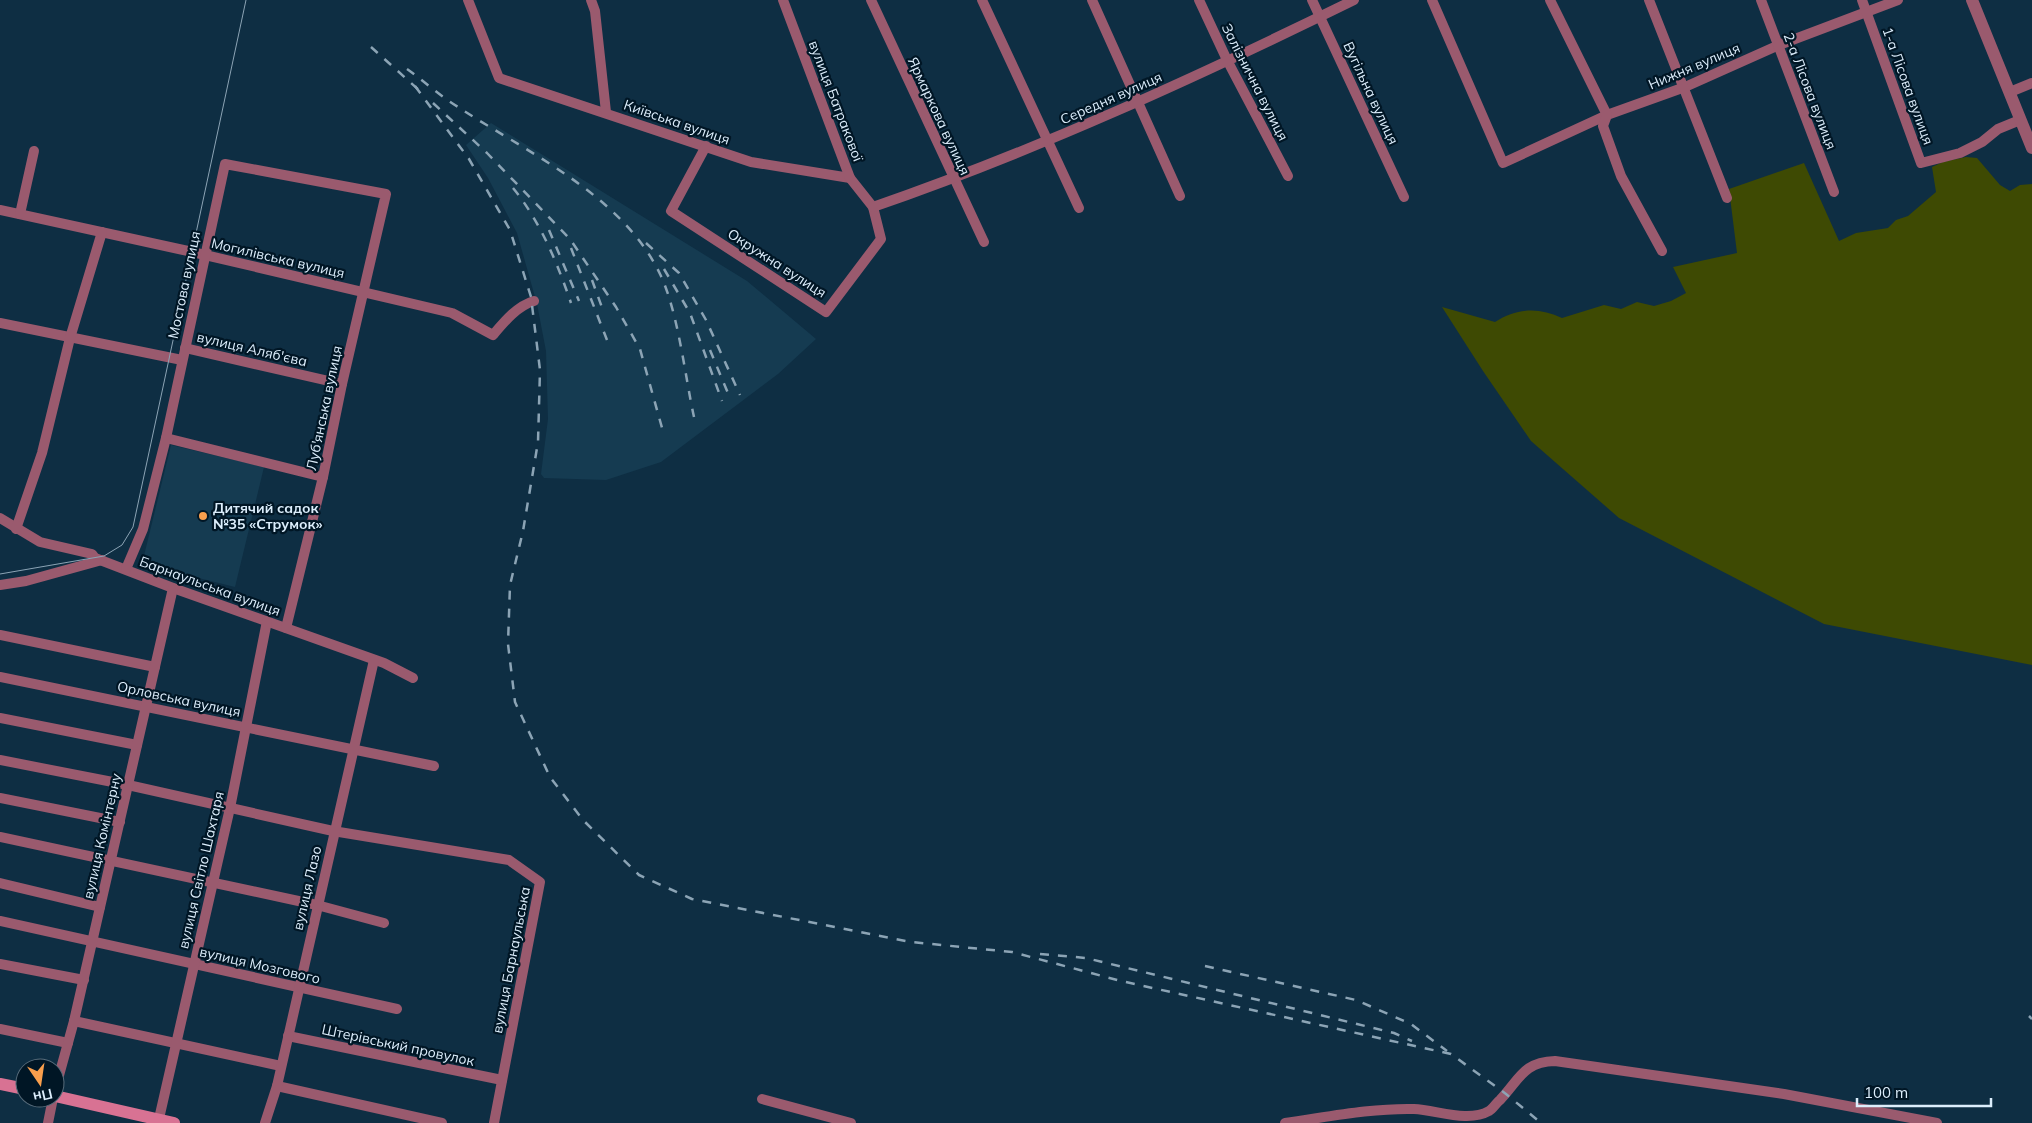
<svg xmlns="http://www.w3.org/2000/svg" width="2032" height="1123" font-family="Mulish,sans-serif">
<rect width="100%" height="100%" fill="#0e2e43"/>
<g fill="#153b51">
<polygon points="491,123 747,281 816,339 778,374 661,462 606,480 544,478 541,474 548,419 546,351 537,304 517,233 488,178 466,145"/>
<polygon points="171,445 264,467 235,587 142,564"/>
</g>
<path fill="#3e4a03" d="M1966 157 1977 158 2000 185 2010 191 2020 185 2032 184V665L1824 624 1619 518 1531 441 1483 371 1442 307 1495 322C1517 308 1539 307 1562 318L1604 305 1621 309 1637 302 1654 306 1671 301 1686 293 1673 267 1737 253 1729 189 1804 163 1839 241 1856 233 1888 228 1896 220 1908 216 1936 192 1932 167 1943 162Z"/>
<g fill="none" stroke-linecap="round" stroke-linejoin="round">
<g stroke="#9a5a6e" stroke-width="10">
<polyline points="468,0 499,78 751,162 850,178"/>
<polyline points="591,0 595,11 606,112"/>
<polyline points="871,0 984,242"/>
<polyline points="982,0 1079,208"/>
<polyline points="1092,0 1180,196"/>
<polyline points="1199,0 1227,60 1288,176"/>
<polyline points="1312,0 1404,197"/>
<polyline points="1432,0 1503,163 1607,115 1685,87 1779,45 1898,0"/>
<polyline points="1550,0 1607,115 1603,126 1621,176 1662,251"/>
<polyline points="1649,0 1727,198"/>
<polyline points="1761,0 1834,192"/>
<polyline points="1862,0 1921,163 1960,153 1982,142 1998,129 2020,120"/>
<polyline points="2010,92 2032,83"/>
<polyline points="706,146 671,211 826,312 881,239 873,207 850,178 783,0"/>
<path d="M873 207C1038 150 1197 77 1354 0"/>
<path d="M0 210 188 251 452 313 493 335C504 322 517 306 534 301"/>
<polyline points="20,214 34,151"/>
<polyline points="0,323 182,360"/>
<polyline points="185,348 342,384"/>
<polyline points="166,438 323,477"/>
<polyline points="0,518 40,542 92,554 95,558 173,588 384,663 413,678"/>
<polyline points="16,529 42,453 70,338 102,232"/>
<polyline points="126,569 143,529 166,438 225,164 386,194 342,384 323,477 286,628"/>
<polyline points="0,585 26,581 102,560"/>
<polyline points="0,635 155,667"/>
<polyline points="0,677 434,766"/>
<polyline points="0,718 137,745"/>
<polyline points="0,760 128,785 333,831 509,860 540,882 494,1123"/>
<polyline points="0,798 120,822"/>
<polyline points="0,837 317,905 384,923"/>
<polyline points="0,883 100,907"/>
<polyline points="0,921 397,1009"/>
<polyline points="0,964 84,980"/>
<polyline points="74,1021 281,1066"/>
<polyline points="0,1029 68,1043"/>
<polyline points="288,1036 502,1080"/>
<polyline points="277,1086 442,1123"/>
<polyline points="55,1090 74,1021 173,588"/>
<polyline points="762,1099 851,1123"/>
<polyline points="48,1123 53,1098"/>
<polyline points="158,1123 230,808 267,621"/>
<polyline points="265,1123 277,1086 374,660"/>
<path d="M1285 1123C1328 1117 1371 1108 1414 1109 1437 1110 1468 1123 1489 1111 1493 1109 1496 1103 1500 1100 1520 1079 1523 1062 1555 1061L1784 1094 1937 1123"/>
</g>
<polyline stroke="#9a5a6e" stroke-width="12" points="1972,0 2032,148"/>
<g stroke="#d87293" stroke-width="12">
<polyline points="0,1084 25,1089"/>
<polyline points="55,1096 174,1123"/>
</g>
<polyline stroke="#8ca4b5" stroke-width="1" points="0,574 104,556 122,545 133,527 246,0"/>
<g stroke="#8ca4b5" stroke-width="2.5" stroke-dasharray="9 9" stroke-linecap="butt">
<polyline points="371,47 420,91"/>
<path d="M407 69C424 81 440 96 458 107 528 153 622 195 660 274 678 311 685 376 694 417"/>
<polyline points="415,86 469,159 510,230 531,297 540,370 538,442 523,531 510,585 508,644 515,702 550,777 583,820 639,875 692,899 911,942 1012,952 1121,981 1451,1054 1506,1094 1541,1123"/>
<polyline points="433,103 487,153 570,239 616,307 640,349 664,435"/>
<path d="M513 188C540 221 557 262 571 303"/>
<polyline points="549,230 579,301"/>
<polyline points="646,243 679,273 706,320 740,395"/>
<polyline points="571,248 607,340"/>
<polyline points="664,269 690,313 722,401"/>
<polyline points="592,280 604,313"/>
<polyline points="710,350 730,398"/>
<polyline points="1040,954 1086,958 1394,1033 1412,1041"/>
<polyline points="1205,966 1356,1000 1411,1024 1447,1051"/>
<polyline points="2029,1016 2032,1019"/>
</g>
</g>
<circle fill="#f99f4d" stroke="#001625" stroke-width="2" cx="203" cy="516" r="5"/>
<g text-anchor="middle" dominant-baseline="central" stroke-width="4.5" stroke-linejoin="round" paint-order="stroke">
<g font-size="14" fill="#dceefc" stroke="#001625">
<text transform="translate(1694 66) rotate(-23)">Нижня вулиця</text>
<text transform="translate(1255 82) rotate(63)">Залізнична вулиця</text>
<text transform="translate(1908 86) rotate(70)">1-а Лісова вулиця</text>
<text transform="translate(1810 91) rotate(69)">2-а Лісова вулиця</text>
<text transform="translate(1371 93) rotate(65)">Вугільна вулиця</text>
<text transform="translate(1111 98) rotate(-24)">Середня вулиця</text>
<text transform="translate(836 101) rotate(69)">вулиця Батракової</text>
<text transform="translate(939 116) rotate(65)">Ярмаркова вулиця</text>
<text transform="translate(677 122) rotate(19)">Київська вулиця</text>
<text transform="translate(278 258) rotate(13)">Могилівська вулиця</text>
<text transform="translate(777 263) rotate(33)">Окружна вулиця</text>
<text transform="translate(184 285) rotate(-78)">Мостова вулиця</text>
<text transform="translate(252 349) rotate(13)">вулиця Аляб'єва</text>
<text transform="translate(324 408) rotate(-78)">Луб'янська вулиця</text>
<text transform="translate(210 586) rotate(20)">Барнаульська вулиця</text>
<text transform="translate(179 699) rotate(12)">Орловська вулиця</text>
<text transform="translate(102 836) rotate(-77)">вулиця Комінтерну</text>
<text transform="translate(201 870) rotate(-77)">вулиця Світло Шахтаря</text>
<text transform="translate(307 888) rotate(-77)">вулиця Лазо</text>
<text transform="translate(511 960) rotate(-79)">вулиця Барнаульська</text>
<text transform="translate(260 965) rotate(13)">вулиця Мозгового</text>
<text transform="translate(398 1045) rotate(12)">Штерівський провулок</text>
</g>
<g font-size="14" font-weight="bold" fill="#dceefc" stroke="#001625" text-anchor="start">
<text x="213" y="508">Дитячий садок<tspan x="213" dy="16">№35 «Струмок»</tspan></text>
</g>
</g>
<g transform="translate(40 1083) rotate(167)"><circle r="24" fill="#001625" stroke="#586c7b"/>
<path d="M0-4L9 19L0 12L-9 19Z" fill="#f99f4d"/>
<text y="-8" font-size="14" font-weight="bold" text-anchor="middle" fill="#dceefc">Пн</text>
</g>
<path d="M1857 1098v8h134v-8" fill="none" stroke="#dceefc" stroke-width="2.5"/>
<text x="1864" y="1098" font-size="15" fill="#dceefc" stroke="#001625" stroke-width="4" paint-order="stroke">100 m</text>
</svg>
